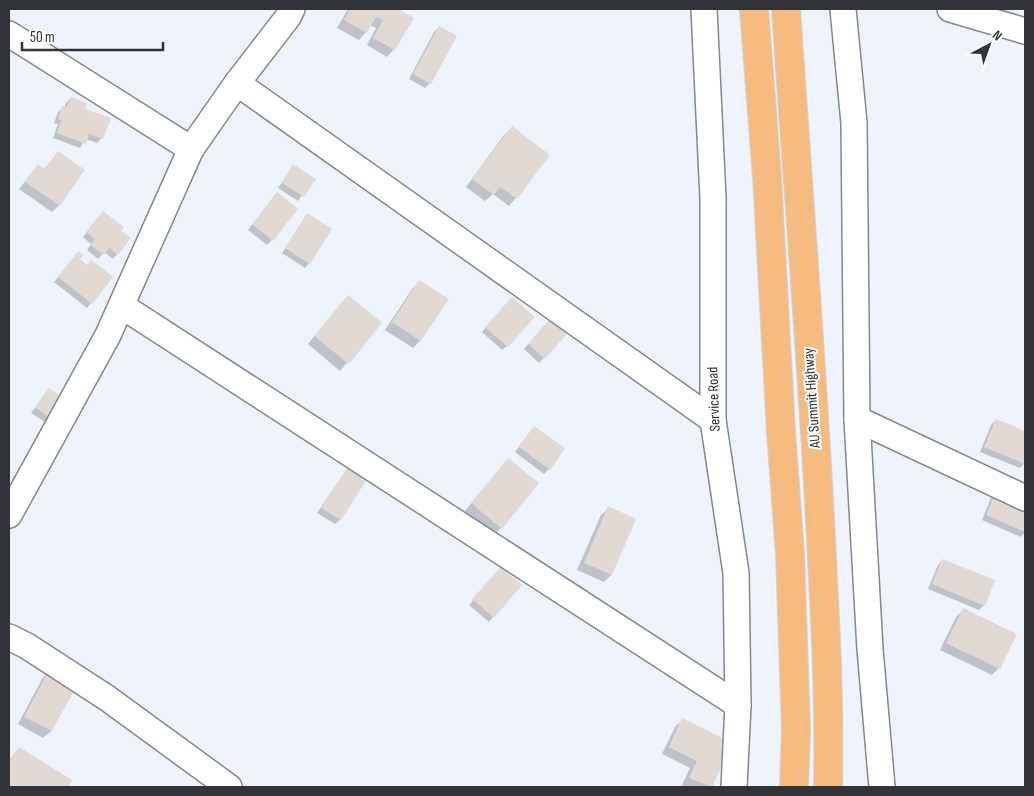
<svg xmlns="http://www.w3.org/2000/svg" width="1034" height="796" font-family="'Sofia Sans Condensed',sans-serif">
<rect width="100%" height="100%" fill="#eff3fb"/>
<g fill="#0003">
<polygon points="348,9 395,9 412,18 394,49 387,57 367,45 376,28 370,25 366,32 359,40 337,28"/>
<polygon points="439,27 455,36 430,83 425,88 409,79 434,32"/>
<polygon points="71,98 83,110 102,138 97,143 86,139 80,148 53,138 58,124 54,123 58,112 63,107 64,108 66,103"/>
<polygon points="512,128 548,155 516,198 509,206 493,194 485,201 466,187 504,135"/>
<polygon points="58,153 59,205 52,212 19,189 38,165 44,169"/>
<polygon points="294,166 314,180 298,201 278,188"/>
<polygon points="272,199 272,240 267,245 248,230"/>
<polygon points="308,215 309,263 305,268 282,253"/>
<polygon points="98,217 119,231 117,254 113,259 104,252 98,259 87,250 91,244 83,237"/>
<polygon points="74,258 78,260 91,303 87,308 54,282"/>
<polygon points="420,282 447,300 420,341 413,348 385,330 412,289"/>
<polygon points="507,303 507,346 502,350 482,332"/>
<polygon points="341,304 381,323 340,371 308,344"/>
<polygon points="545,325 544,358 539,363 524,349"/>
<polygon points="45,395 49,418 45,422 31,413"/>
<polygon points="996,420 1025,432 1025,462 1020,468 980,452 991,425"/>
<polygon points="530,432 549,469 544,474 515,452"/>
<polygon points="350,465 367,476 340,520 335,524 317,513"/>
<polygon points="501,467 501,528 494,535 465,511"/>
<polygon points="992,495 1025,503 1025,532 1021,537 982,520"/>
<polygon points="609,508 635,519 611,575 604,582 577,570 601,515"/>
<polygon points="942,560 984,605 979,610 928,589 938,565"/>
<polygon points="496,573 493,617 489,622 469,605"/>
<polygon points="963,610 999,668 992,675 940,650 956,617"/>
<polygon points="49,671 75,685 51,731 43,738 18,724 42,679"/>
<polygon points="682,720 731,743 710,787 687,787 682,785 690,768 662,754 675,727"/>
<polygon points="19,748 70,780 67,787 9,787 9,761"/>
</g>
<g fill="#e1d9d4">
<polygon points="350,9 398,9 414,18 395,50 373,38 383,20 376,17 367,33 344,20"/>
<polygon points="439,26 457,36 431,84 413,74"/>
<polygon points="71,97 87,103 85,109 111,118 103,139 89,134 86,144 57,133 61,120 58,119 62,106 67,107"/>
<polygon points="512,126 550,155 517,199 500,187 494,195 472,179"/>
<polygon points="58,151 85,170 60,206 25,182 38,164 45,169"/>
<polygon points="293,164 316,179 304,197 282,183"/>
<polygon points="277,192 298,209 273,241 252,224"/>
<polygon points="103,211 124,227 121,231 131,238 118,255 109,248 104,255 90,245 95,239 86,232"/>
<polygon points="307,213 332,229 310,264 285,248"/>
<polygon points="78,251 84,255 80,259 87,265 91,260 113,277 92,304 58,277"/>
<polygon points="419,280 449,299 421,341 392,322"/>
<polygon points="348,295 382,323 349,364 314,336"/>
<polygon points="512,297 535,317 508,347 485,327"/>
<polygon points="550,319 567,334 545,359 528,344"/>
<polygon points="49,388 64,399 50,418 35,407"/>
<polygon points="996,419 1025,431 1025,464 984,447"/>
<polygon points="534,426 565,448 550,470 519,447"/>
<polygon points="508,458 539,483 502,529 471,503"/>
<polygon points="350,464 369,476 341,520 321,508"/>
<polygon points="997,489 1025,501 1025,532 986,515"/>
<polygon points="608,506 636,519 612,575 584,563"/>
<polygon points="942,559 995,580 985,606 932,584"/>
<polygon points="501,567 522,585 494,618 472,599"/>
<polygon points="963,608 1017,634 1000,669 946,643"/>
<polygon points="49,670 77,685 52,731 24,717"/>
<polygon points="682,718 733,743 712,787 689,778 697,761 669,747"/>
<polygon points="19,747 72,780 68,787 9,787 9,763"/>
</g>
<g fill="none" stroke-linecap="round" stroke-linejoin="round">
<defs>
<g id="minor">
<polyline points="704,9 713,199 713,420 736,573 738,705 734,787"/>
<polyline points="843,9 854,123 857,419 870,649 882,787"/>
<polyline points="950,9 1025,31"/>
<polyline points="9,34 191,149"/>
<polyline points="237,83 713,420"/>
<polyline points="122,306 738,705"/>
<polyline points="857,419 1025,498"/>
<polyline points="9,515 108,335 191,149 237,83 288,17 292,9"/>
<polyline points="9,637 27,646 107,698 229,787"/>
</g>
<g id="major">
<polyline points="754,9 767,177 781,432 790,554 796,730 794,787"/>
<path d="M786 9C797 173 810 337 819 501 824 597 830 692 828 787"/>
</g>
</defs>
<use href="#minor" stroke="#84888f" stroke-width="28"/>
<use href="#major" stroke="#d2d2d3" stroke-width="30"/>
<use href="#minor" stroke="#fff" stroke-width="25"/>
<use href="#major" stroke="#f6bb81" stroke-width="28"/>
</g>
<g text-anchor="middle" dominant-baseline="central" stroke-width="4" stroke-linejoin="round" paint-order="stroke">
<g font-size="15" fill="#323336" stroke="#fff">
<text transform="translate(812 398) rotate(-94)">AU Summit Highway</text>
<text transform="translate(714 399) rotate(-92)">Service Road</text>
</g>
</g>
<rect width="1034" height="796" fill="none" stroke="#323336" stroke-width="20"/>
<g transform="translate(989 45) rotate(41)" stroke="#ffffff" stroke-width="4" paint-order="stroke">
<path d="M0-4L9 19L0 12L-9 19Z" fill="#323336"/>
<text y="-8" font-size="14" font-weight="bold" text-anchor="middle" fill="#323336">N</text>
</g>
<path d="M22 42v8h141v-8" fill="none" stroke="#323336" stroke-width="2.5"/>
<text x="30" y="42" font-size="15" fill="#323336" stroke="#ffffff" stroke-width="4" paint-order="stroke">50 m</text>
</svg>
